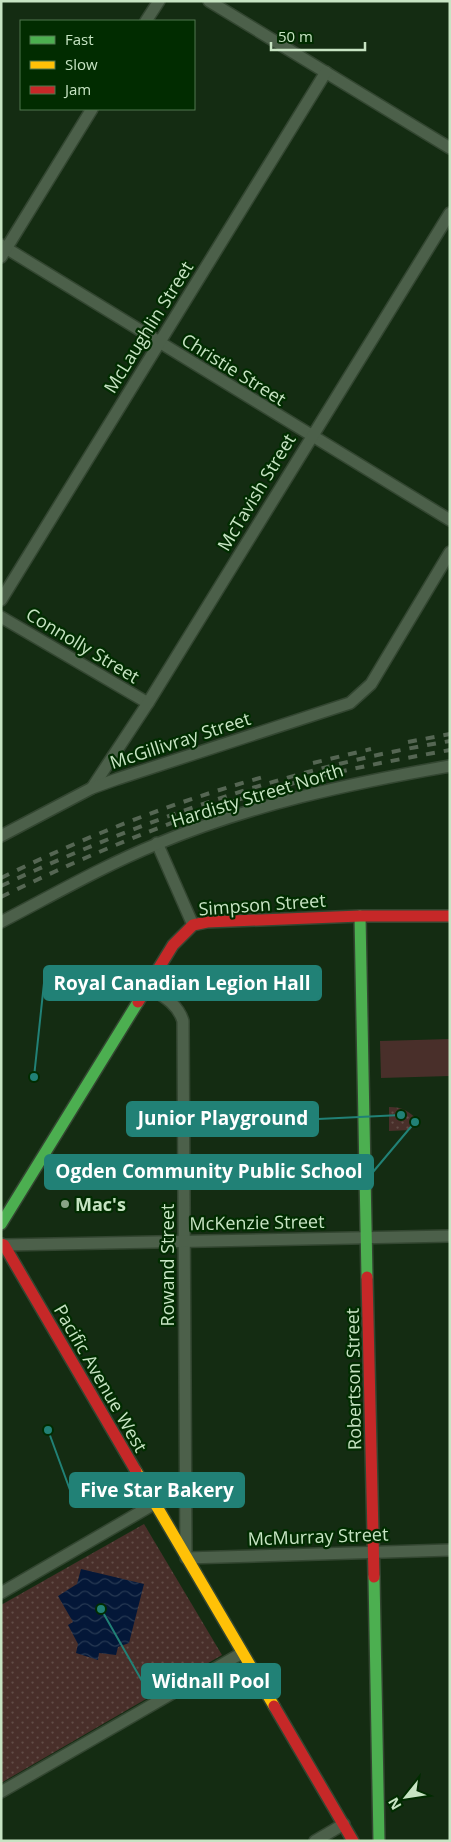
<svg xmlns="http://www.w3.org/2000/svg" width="451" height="1842" font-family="'Open Sans',sans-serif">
<defs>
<pattern id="park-dots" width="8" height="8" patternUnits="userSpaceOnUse" patternTransform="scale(1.25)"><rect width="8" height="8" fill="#492f2a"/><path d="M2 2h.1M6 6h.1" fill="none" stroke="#624d47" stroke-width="1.8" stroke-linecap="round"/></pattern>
<pattern id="water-waves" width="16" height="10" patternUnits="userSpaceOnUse" patternTransform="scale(1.25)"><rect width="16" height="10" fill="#041738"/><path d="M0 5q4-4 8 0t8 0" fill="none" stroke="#273953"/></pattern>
</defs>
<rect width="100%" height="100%" fill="#142c12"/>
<polygon fill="#492f2a" points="450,1039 450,1076 381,1078 380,1041"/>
<g fill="url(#park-dots)">
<path d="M389 1107C403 1107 408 1111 418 1120L410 1130 389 1131Z"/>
<polygon points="144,1524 222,1655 1,1783 1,1605"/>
</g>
<polygon fill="url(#water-waves)" points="81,1569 144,1584 129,1643 118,1647 116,1655 99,1653 98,1660 76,1653 78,1644 68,1625 73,1622 58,1596 77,1584"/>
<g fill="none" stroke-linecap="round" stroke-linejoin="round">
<defs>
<g id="street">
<polyline points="209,1 450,148"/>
<polyline points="146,21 159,1"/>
<polyline points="1,245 450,520"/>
<polyline points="1,257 92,109"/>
<polyline points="1,600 326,72"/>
<polyline points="1,617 148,703"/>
<polyline points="92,788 148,703 450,213"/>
<polyline points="1,836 92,788 117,779 350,703 371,684 450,552"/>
<polyline points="157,843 193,925"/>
<path d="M1 922C53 895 103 866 157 844 250 805 351 783 450 766"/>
<path d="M149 987C163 996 178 1004 183 1021L186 1558 450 1550"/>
<polyline points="4,1245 450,1236"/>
<polyline points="1,1593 154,1504"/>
<polyline points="1,1792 242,1653"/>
<polyline points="315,1841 344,1824"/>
</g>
<g id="fast">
<polyline points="360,916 367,1277"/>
<polyline points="1,1224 138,1002"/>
<polyline points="374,1577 379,1841"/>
</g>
<polyline id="slow" points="136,1471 274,1706"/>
<g id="jam">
<polyline points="138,1002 173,945 193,925 207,922 360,916 450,916"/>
<polyline points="1,1244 4,1245 136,1471"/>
<polyline points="367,1277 374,1577"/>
<polyline points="274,1706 353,1841"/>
</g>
</defs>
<use href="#street" stroke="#334631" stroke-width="14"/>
<use href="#fast" stroke="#334631" stroke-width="14"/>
<use href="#slow" stroke="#334631" stroke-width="14"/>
<use href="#jam" stroke="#334631" stroke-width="14"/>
<use href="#street" stroke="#4c604a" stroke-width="11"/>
<use href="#fast" stroke="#4caf50" stroke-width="11"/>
<use href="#slow" stroke="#ffc107" stroke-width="11"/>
<use href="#jam" stroke="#c62828" stroke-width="11"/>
<g stroke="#556653" stroke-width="4" stroke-dasharray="9 9" stroke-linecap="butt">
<polyline points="408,742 450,734"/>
<polyline points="313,763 371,749"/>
<path d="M1 878C86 836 176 801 267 776"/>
<path d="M1 886C144 819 294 767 450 741"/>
<path d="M1 897C93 852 188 813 287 785 341 770 395 760 450 750"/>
</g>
</g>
<circle fill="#88a485" stroke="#012c00" stroke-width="2" cx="65" cy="1204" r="5"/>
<g text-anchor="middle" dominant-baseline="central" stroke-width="4.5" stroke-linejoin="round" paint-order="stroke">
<g font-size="18" fill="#c7e4c3" stroke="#012c00">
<text transform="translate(148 327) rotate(-58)">McLaughlin Street</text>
<text transform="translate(234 369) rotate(32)">Christie Street</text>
<text transform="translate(256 492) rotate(-59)">McTavish Street</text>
<text transform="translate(83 645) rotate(31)">Connolly Street</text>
<text transform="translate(180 740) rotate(-18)">McGillivray Street</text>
<text transform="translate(257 795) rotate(-17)">Hardisty Street North</text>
<text transform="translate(262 904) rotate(-4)">Simpson Street</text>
<text transform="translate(257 1222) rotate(-1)">McKenzie Street</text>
<text transform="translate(167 1265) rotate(-90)">Rowand Street</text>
<text transform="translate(101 1378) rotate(60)">Pacific Avenue West</text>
<text transform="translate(353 1379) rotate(-91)">Robertson Street</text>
<text transform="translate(318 1536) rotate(-2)">McMurray Street</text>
</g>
<g font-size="18" font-weight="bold" fill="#c7e4c3" stroke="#012c00" text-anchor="start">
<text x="75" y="1204">Mac's</text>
</g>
</g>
<path fill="none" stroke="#218176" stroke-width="2" d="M34 1077L44 983M401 1115L318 1119M415 1122L373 1172M48 1430L70 1490M101 1609L142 1681"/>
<g fill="#218176" stroke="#012c00" stroke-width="2">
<circle cx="34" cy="1077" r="5"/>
<circle cx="401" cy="1115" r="5"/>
<circle cx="415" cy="1122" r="5"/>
<circle cx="48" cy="1430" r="5"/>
<circle cx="101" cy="1609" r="5"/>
</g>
<g fill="#218176" stroke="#218176" stroke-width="2">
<rect x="44" y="966" width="277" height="34" rx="5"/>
<rect x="127" y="1102" width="191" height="34" rx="5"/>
<rect x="45" y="1155" width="328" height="34" rx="5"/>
<rect x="70" y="1473" width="174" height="34" rx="5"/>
<rect x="142" y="1664" width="138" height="34" rx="5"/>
</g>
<g font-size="19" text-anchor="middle" font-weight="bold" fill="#fff">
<text x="182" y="990">Royal Canadian Legion Hall</text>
<text x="223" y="1125">Junior Playground</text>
<text x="209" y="1178">Ogden Community Public School</text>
<text x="157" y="1497">Five Star Bakery</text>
<text x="211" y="1688">Widnall Pool</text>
</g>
<rect width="451" height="1842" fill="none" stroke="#c7e4c3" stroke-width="5"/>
<rect x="20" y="20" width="175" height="90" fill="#012c00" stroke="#50764e"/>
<rect x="30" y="36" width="25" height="8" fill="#4caf50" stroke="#50764e"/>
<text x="65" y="45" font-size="15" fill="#c7e4c3">Fast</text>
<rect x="30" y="61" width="25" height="8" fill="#ffc107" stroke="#50764e"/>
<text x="65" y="70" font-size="15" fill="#c7e4c3">Slow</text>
<rect x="30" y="86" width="25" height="8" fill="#c62828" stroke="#50764e"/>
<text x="65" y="95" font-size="15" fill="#c7e4c3">Jam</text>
<g transform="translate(406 1797) rotate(240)" stroke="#012c00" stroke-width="4" paint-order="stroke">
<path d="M0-4L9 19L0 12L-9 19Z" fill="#c7e4c3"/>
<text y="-8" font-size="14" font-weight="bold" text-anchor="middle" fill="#c7e4c3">N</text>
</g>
<path d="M271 42v8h94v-8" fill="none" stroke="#c7e4c3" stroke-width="2.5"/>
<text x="278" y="42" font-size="15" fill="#c7e4c3" stroke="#012c00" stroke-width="4" paint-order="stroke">50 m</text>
</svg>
